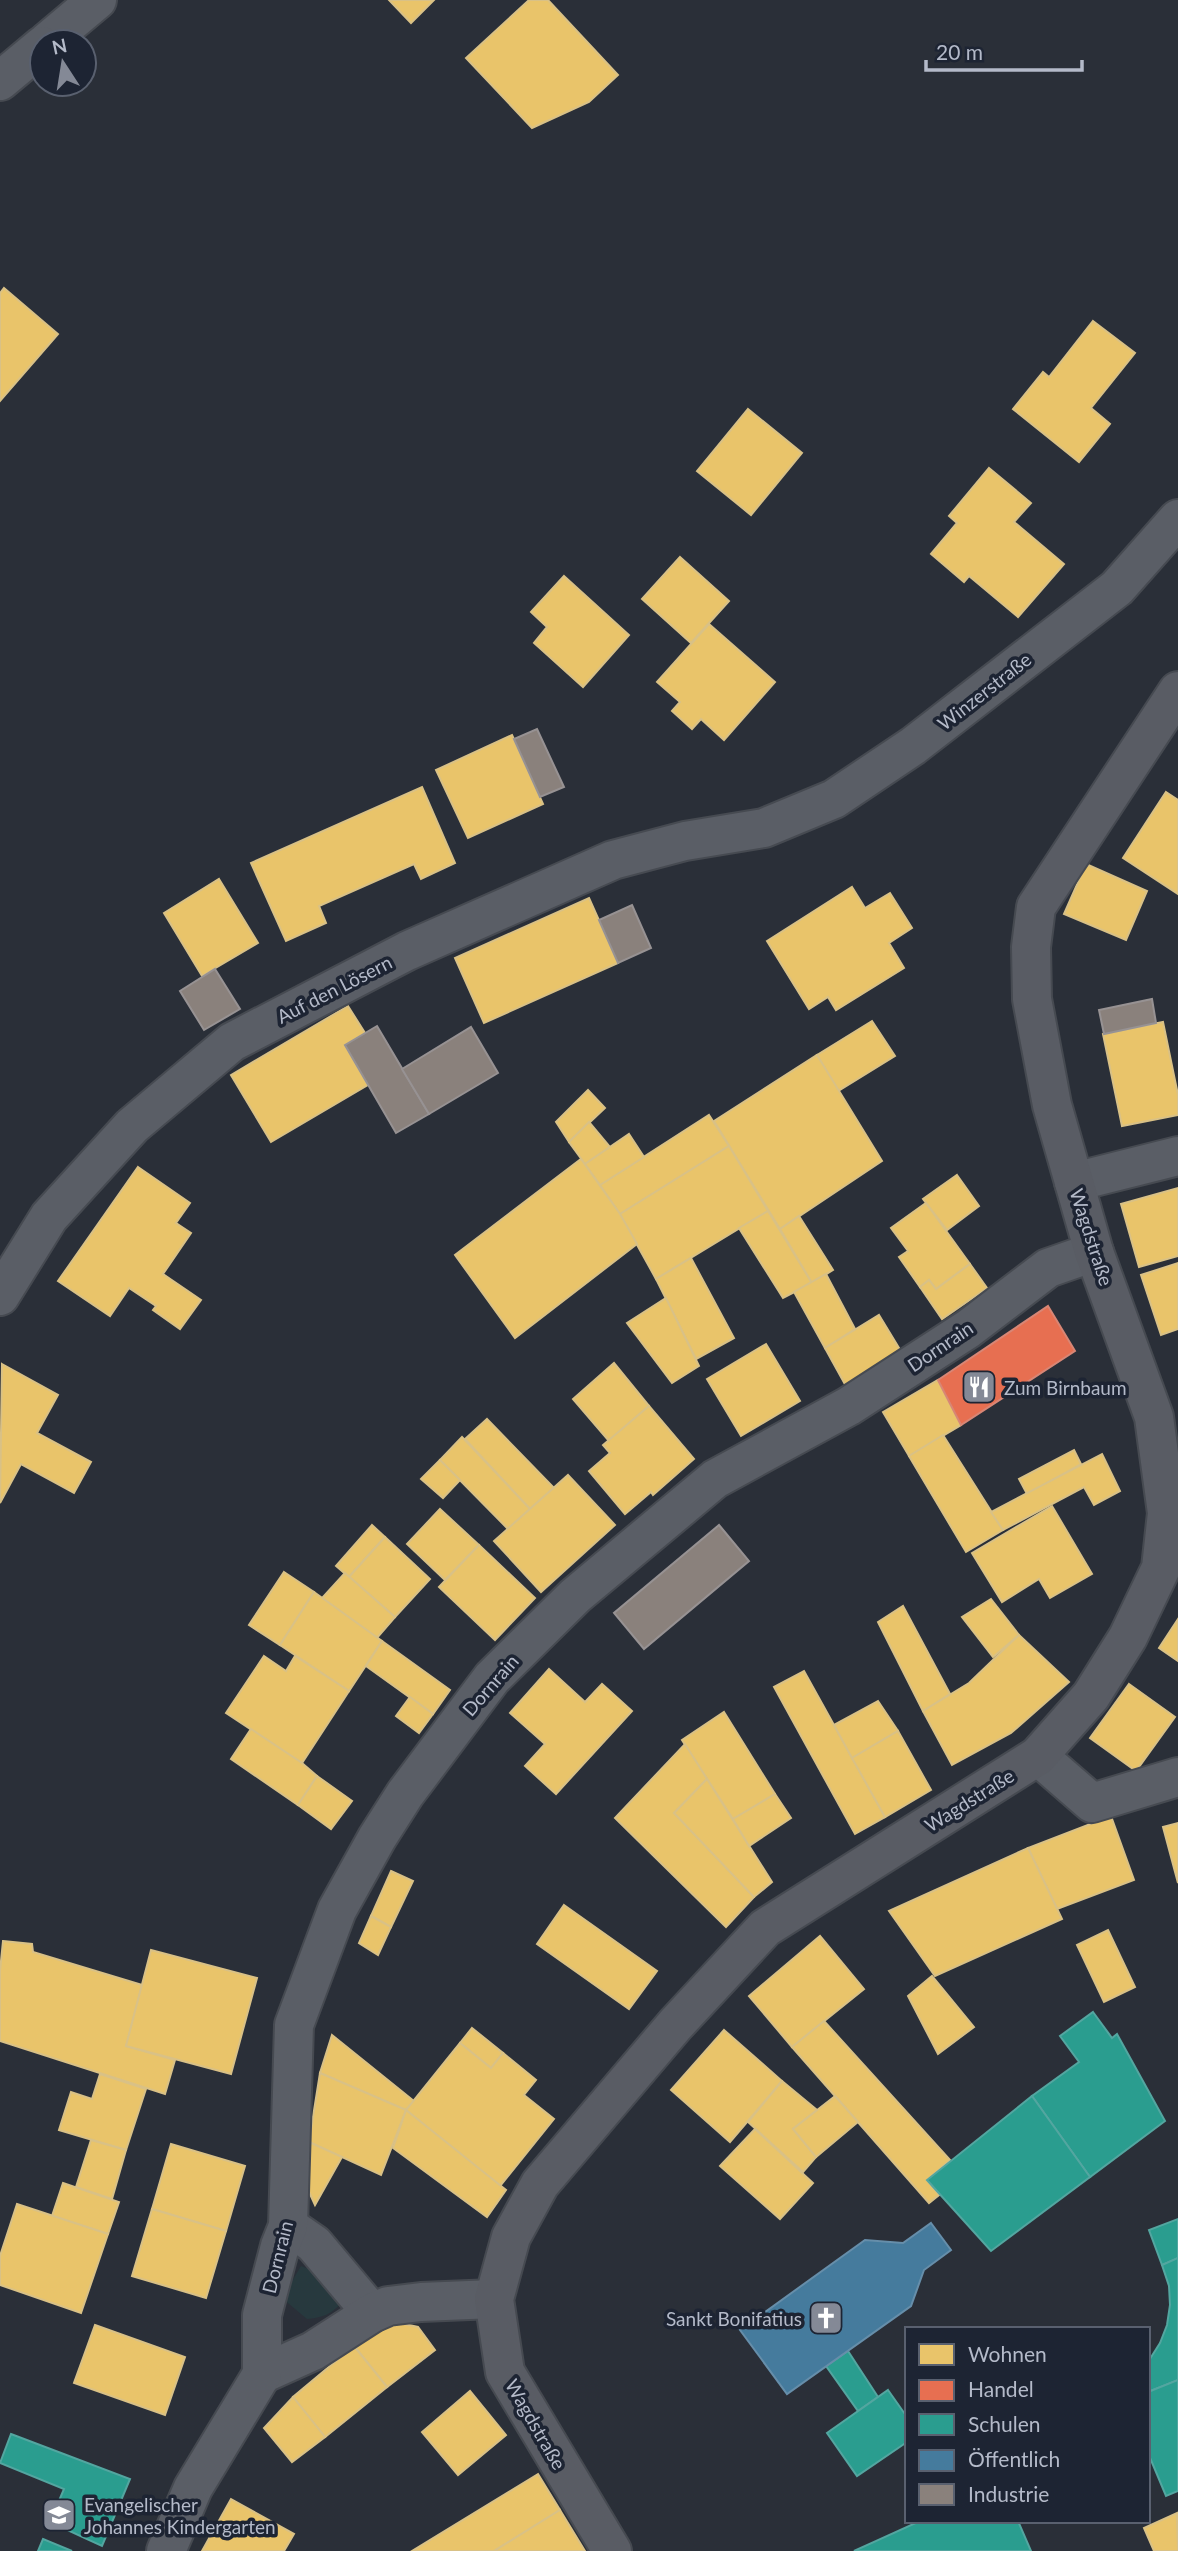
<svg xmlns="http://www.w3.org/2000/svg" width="1178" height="2551" font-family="Lato,sans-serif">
<rect width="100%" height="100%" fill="#2a2f38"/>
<path fill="#27393e" d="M301 2266 314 2271 342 2302C332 2314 322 2318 307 2319L282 2298Z"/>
<g fill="#e9c46a" stroke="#d9c186" stroke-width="2">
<polygon points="389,0 434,0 411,23"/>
<polygon points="529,0 548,0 618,75 589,102 532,128 466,58"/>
<polygon points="4,288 58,334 0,401 0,293"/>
<polygon points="1093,321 1135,353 1091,408 1110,424 1079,462 1013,409 1043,372 1049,377"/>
<polygon points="748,409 802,453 751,515 697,471"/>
<polygon points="989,468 1031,503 1014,522 1064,564 1018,617 969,576 964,582 931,554 957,523 949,516"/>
<polygon points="680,557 729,601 691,643 642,599"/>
<polygon points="564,576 629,635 583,687 534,643 547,627 531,612"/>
<polygon points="709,624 775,682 724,740 701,719 692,729 672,711 680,702 657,682"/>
<polygon points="512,735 543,804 468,838 436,770"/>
<polygon points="422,787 455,863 421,879 414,864 319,906 326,923 286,941 251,863"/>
<polygon points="1166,792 1178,800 1178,894 1123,858"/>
<polygon points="1086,864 1147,891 1126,940 1064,914"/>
<polygon points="219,879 258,943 202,976 164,913"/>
<polygon points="852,887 865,908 890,893 912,928 889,943 904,968 836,1010 828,997 809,1009 767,941"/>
<polygon points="589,898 618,963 484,1023 455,958"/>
<polygon points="348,1006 365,1033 345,1045 368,1085 271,1142 231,1075"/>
<polygon points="872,1021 895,1056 838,1091 817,1055"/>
<polygon points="1163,1022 1178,1095 1178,1115 1122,1126 1103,1034"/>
<polygon points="817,1055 882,1161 780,1229 714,1121"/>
<polygon points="588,1090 605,1108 569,1142 556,1122"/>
<polygon points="709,1115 729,1146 620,1214 600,1185"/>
<polygon points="589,1122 610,1147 585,1164 569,1142"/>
<polygon points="629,1134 644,1157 600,1185 585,1164"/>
<polygon points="729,1146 768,1211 656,1279 620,1214"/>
<polygon points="581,1159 620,1214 637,1244 515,1338 455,1255"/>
<polygon points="138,1167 190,1203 176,1223 191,1233 163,1274 201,1300 180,1329 153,1310 156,1306 129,1288 110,1316 58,1281"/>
<polygon points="957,1175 979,1206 947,1230 923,1199"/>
<polygon points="1178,1188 1178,1256 1139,1267 1121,1204"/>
<polygon points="926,1203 970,1264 936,1289 929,1280 920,1287 899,1257 908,1251 891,1228"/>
<polygon points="768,1211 812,1283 783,1298 739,1228"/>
<polygon points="799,1216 833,1270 812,1283 780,1229"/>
<polygon points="691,1258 734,1338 696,1359 656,1279"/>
<polygon points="1178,1263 1178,1329 1161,1335 1141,1275"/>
<polygon points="970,1264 987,1288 942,1319 920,1287 929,1280 936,1289"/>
<polygon points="826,1274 855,1329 825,1348 794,1292"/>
<polygon points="666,1298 699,1366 672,1383 627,1323"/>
<polygon points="879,1315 902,1353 846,1386 825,1348"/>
<polygon points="766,1344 800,1401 741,1436 707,1379"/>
<polygon points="614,1363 649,1406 609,1441 573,1399"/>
<polygon points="2,1364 58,1395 37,1433 91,1462 74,1493 21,1464 0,1503"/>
<polygon points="938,1380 961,1425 909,1456 883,1412"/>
<polygon points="649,1406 694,1459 653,1495 651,1492 625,1514 589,1471 610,1453 603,1445"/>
<polygon points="487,1419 554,1488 530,1509 465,1439"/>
<polygon points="943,1435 1003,1530 966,1552 909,1456"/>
<polygon points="462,1437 530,1509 508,1529 440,1460"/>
<polygon points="1074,1450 1081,1464 1027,1494 1019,1479"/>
<polygon points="1102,1454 1120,1491 1094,1505 1084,1487 1003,1530 991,1512"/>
<polygon points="440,1460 460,1480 443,1498 421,1479"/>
<polygon points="568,1475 615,1525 541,1592 494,1541"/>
<polygon points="1052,1506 1092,1574 1050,1598 1039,1579 1002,1602 972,1553"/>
<polygon points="440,1509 479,1545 445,1580 407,1544"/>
<polygon points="372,1525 385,1537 349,1577 336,1566"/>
<polygon points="385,1537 430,1579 395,1617 349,1577"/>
<polygon points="479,1545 535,1598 495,1640 439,1587"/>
<polygon points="284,1572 314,1592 280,1645 249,1625"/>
<polygon points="345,1573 395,1617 377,1638 322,1598"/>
<polygon points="314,1592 382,1641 349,1691 280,1645"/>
<polygon points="991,1599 1019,1635 993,1657 962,1617"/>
<polygon points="903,1606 950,1694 923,1711 878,1622"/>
<polygon points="1178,1619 1178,1661 1159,1648"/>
<polygon points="1019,1635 1069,1682 1011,1733 952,1765 923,1711 969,1683"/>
<polygon points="382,1641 450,1690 433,1714 366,1666"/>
<polygon points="264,1656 286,1671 295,1656 349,1691 302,1763 226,1713"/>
<polygon points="549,1669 585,1702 602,1684 632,1711 556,1794 525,1766 545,1744 510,1713"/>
<polygon points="804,1671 885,1817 855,1834 774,1687"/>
<polygon points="1129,1684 1175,1717 1136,1771 1090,1738"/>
<polygon points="410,1697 433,1714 419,1733 396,1716"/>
<polygon points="878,1701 898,1731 852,1758 834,1725"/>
<polygon points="724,1712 775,1794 733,1819 682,1740"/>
<polygon points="251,1729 302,1763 317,1776 298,1805 231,1759"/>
<polygon points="898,1731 931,1790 885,1817 852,1758"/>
<polygon points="685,1744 707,1779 674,1813 754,1897 726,1927 615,1818"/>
<polygon points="317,1776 352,1801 331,1829 298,1805"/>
<polygon points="707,1779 772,1882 754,1897 674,1813"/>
<polygon points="775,1794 791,1818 749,1846 733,1819"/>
<polygon points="1111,1816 1134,1880 1057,1909 1028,1848"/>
<polygon points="1178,1823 1178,1883 1163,1827"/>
<polygon points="1028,1848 1062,1919 935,1976 889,1911"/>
<polygon points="391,1871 413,1881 391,1927 371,1916"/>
<polygon points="564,1905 657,1971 629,2009 537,1944"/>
<polygon points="371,1916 391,1927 378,1955 359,1943"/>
<polygon points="1108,1930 1135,1987 1104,2002 1077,1945"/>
<polygon points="820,1936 864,1989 792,2047 749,1996"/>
<polygon points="3,1941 32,1944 33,1952 142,1985 126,2046 175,2060 165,2094 0,2041 0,1971"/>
<polygon points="151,1950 257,1978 231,2074 126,2046"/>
<polygon points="932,1976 974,2027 938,2054 908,1996"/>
<polygon points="824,2021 950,2160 927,2180 939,2195 929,2203 792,2047"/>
<polygon points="472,2028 503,2053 491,2068 460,2043"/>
<polygon points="724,2030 782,2081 730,2142 671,2090"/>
<polygon points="332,2035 414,2101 406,2110 320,2073"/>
<polygon points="460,2043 491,2068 503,2053 536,2080 524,2095 554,2119 500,2186 406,2110"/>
<polygon points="320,2073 406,2110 381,2175 309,2142"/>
<polygon points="100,2074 146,2089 126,2150 59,2130 71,2092 92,2099"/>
<polygon points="782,2081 817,2110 793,2129 816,2157 803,2172 748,2122"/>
<polygon points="835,2096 858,2122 816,2157 793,2129"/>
<polygon points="406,2110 506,2190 487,2217 393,2148"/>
<polygon points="755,2129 813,2183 780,2219 720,2166"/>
<polygon points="91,2140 126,2150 112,2199 76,2187"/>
<polygon points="309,2142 342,2157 315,2205 304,2181"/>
<polygon points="171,2144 245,2166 226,2231 152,2209"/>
<polygon points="63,2183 119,2202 108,2234 52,2216"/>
<polygon points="17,2204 108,2234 81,2313 0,2285 0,2256"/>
<polygon points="152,2209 226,2231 206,2298 132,2276"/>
<polygon points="395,2322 418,2327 435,2350 387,2387 354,2346"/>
<polygon points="95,2325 185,2357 165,2415 74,2383"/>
<polygon points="354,2346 387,2387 325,2437 293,2397"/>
<polygon points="470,2391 506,2435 458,2475 422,2432"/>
<polygon points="293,2397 325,2437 292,2462 264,2428"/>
<polygon points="538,2474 560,2510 494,2551 412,2551"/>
<polygon points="231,2499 294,2534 284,2551 202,2551"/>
<polygon points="560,2510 585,2551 494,2551"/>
<polygon points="1177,2513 1178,2551 1154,2551 1144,2528"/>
</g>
<polygon fill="#e76f51" stroke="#d88675" stroke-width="2" points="1048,1306 1075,1351 961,1425 938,1380"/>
<g fill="#2a9d8f" stroke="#53a6a0" stroke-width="2">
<polygon points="1093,2012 1112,2038 1117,2034 1165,2121 1090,2177 1032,2096 1079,2062 1060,2036"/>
<polygon points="1032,2096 1090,2177 991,2251 927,2180"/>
<polygon points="1178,2219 1178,2258 1162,2265 1149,2230"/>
<polygon points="1178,2258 1178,2380 1148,2392 1148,2362 1160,2343 1167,2325 1170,2305 1169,2286 1162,2265"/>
<polygon points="848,2351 878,2397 858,2411 826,2366"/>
<polygon points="1178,2380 1178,2491 1166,2496 1148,2453 1148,2392"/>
<polygon points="888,2390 907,2417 907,2442 857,2476 827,2433"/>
<polygon points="11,2434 130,2479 102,2546 50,2522 64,2489 0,2463"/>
<polygon points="920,2521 1018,2521 1031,2551 854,2551"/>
<polygon points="43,2539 72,2551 38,2551"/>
</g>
<polygon fill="#457b9d" stroke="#668eaa" stroke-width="2" points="931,2223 951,2250 924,2270 911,2306 787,2394 740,2330 865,2240 903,2243"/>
<g fill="#8a817c" stroke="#979293" stroke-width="2">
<polygon points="537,729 564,787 540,797 514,739"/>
<polygon points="632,905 651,948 618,963 599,920"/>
<polygon points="215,969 240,1009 204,1030 180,991"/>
<polygon points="1152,999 1156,1023 1104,1034 1099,1010"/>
<polygon points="377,1026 429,1114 396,1133 345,1045"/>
<polygon points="471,1027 498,1073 429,1114 402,1069"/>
<polygon points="719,1525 749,1561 644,1649 614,1613"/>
</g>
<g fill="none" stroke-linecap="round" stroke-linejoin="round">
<defs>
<g id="street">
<polyline points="47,42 97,0"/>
<polyline points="0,81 42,46"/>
<polyline points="1074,1182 1178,1156"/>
<polyline points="0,1296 49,1217 132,1126 232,1042 407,951 613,860 685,841 764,828 834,799 913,746 1117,588 1178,519"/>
<polyline points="1038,1756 1092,1803 1178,1777"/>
<polyline points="288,2226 314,2244 372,2313"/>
<polyline points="262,2374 313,2351 372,2313 388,2306 421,2302 494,2299"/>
<polyline points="166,2551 193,2488 262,2374 262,2315 280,2246 288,2226 294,2025 337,1910 377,1838 405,1794 492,1678 575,1596 715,1479 849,1406 968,1329 1048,1268 1094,1252"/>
</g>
<polyline id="secondary" points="612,2551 505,2372 494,2299 511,2237 540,2184 675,2025 765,1928 1038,1756 1091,1696 1128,1637 1161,1568 1167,1513 1154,1417 1094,1252 1052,1105 1032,999 1031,947 1036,907 1178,691"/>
</defs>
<use href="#street" stroke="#464a51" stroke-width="42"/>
<use href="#secondary" stroke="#464a51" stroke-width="42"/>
<use href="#street" stroke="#5a5e66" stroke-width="38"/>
<use href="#secondary" stroke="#595c64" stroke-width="38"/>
</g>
<defs>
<symbol id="restaurant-square" viewBox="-11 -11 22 22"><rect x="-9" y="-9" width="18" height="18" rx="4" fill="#848996" stroke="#1d2433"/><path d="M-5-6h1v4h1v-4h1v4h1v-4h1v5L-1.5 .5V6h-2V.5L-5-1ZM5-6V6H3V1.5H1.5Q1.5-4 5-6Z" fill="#fff"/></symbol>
<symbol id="church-square" viewBox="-11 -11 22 22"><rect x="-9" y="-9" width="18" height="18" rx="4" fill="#848996" stroke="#1d2433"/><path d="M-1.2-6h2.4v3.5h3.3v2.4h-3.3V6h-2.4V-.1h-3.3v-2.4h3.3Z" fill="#fff"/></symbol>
<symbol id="school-square" viewBox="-11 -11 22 22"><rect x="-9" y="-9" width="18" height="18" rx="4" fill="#848996" stroke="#1d2433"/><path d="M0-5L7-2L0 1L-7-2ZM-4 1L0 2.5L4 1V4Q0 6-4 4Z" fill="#fff"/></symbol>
</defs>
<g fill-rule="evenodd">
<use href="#restaurant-square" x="960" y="1368" width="38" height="38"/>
<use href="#church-square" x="807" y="2299" width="38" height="38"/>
<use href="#school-square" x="40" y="2496" width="38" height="38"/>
</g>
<g text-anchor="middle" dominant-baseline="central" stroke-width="7" stroke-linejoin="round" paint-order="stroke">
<g font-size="19" fill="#b4bac9" stroke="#1d2433">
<text transform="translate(984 691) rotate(-38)">Winzerstraße</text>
<text transform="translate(334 989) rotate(-27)">Auf den Lösern</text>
<text transform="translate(1092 1237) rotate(72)">Wagdstraße</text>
<text transform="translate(940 1346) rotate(-34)">Dornrain</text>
<text transform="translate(490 1685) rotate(-49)">Dornrain</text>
<text transform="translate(969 1800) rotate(-32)">Wagdstraße</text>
<text transform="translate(277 2257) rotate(-76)">Dornrain</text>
<text transform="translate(536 2424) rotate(60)">Wagdstraße</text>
</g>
<g font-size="19" fill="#b4bac9" stroke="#1d2433" text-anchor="start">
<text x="1004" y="1387">Zum Birnbaum</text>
<text x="802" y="2318" text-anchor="end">Sankt Bonifatius</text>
<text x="84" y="2504">Evangelischer<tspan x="84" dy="22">Johannes Kindergarten</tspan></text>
</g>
</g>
<rect x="905" y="2327" width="245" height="196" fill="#1d2433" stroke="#59606f" stroke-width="2"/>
<rect x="919" y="2344" width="35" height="21" fill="#e9c46a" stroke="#59606f" stroke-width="2"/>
<text x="968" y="2362" font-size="21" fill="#b4bac9">Wohnen</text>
<rect x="919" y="2380" width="35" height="21" fill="#e76f51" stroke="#59606f" stroke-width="2"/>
<text x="968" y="2397" font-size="21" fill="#b4bac9">Handel</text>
<rect x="919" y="2414" width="35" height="21" fill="#2a9d8f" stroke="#59606f" stroke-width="2"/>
<text x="968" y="2432" font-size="21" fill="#b4bac9">Schulen</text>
<rect x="919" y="2450" width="35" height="21" fill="#457b9d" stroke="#59606f" stroke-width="2"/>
<text x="968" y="2467" font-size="21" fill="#b4bac9">Öffentlich</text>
<rect x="919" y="2484" width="35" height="21" fill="#8a817c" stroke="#59606f" stroke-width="2"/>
<text x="968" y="2502" font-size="21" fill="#b4bac9">Industrie</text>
<g transform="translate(63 63) rotate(348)"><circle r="33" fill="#1d2433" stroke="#59606f" stroke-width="2"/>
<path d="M0-5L12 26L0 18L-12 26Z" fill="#848996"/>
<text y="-10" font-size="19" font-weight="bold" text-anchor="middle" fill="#b4bac9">N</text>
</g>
<path d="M926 60v10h156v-10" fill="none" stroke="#b4bac9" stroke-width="3.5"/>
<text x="936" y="60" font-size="21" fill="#b4bac9" stroke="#1d2433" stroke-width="5" paint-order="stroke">20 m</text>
</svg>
